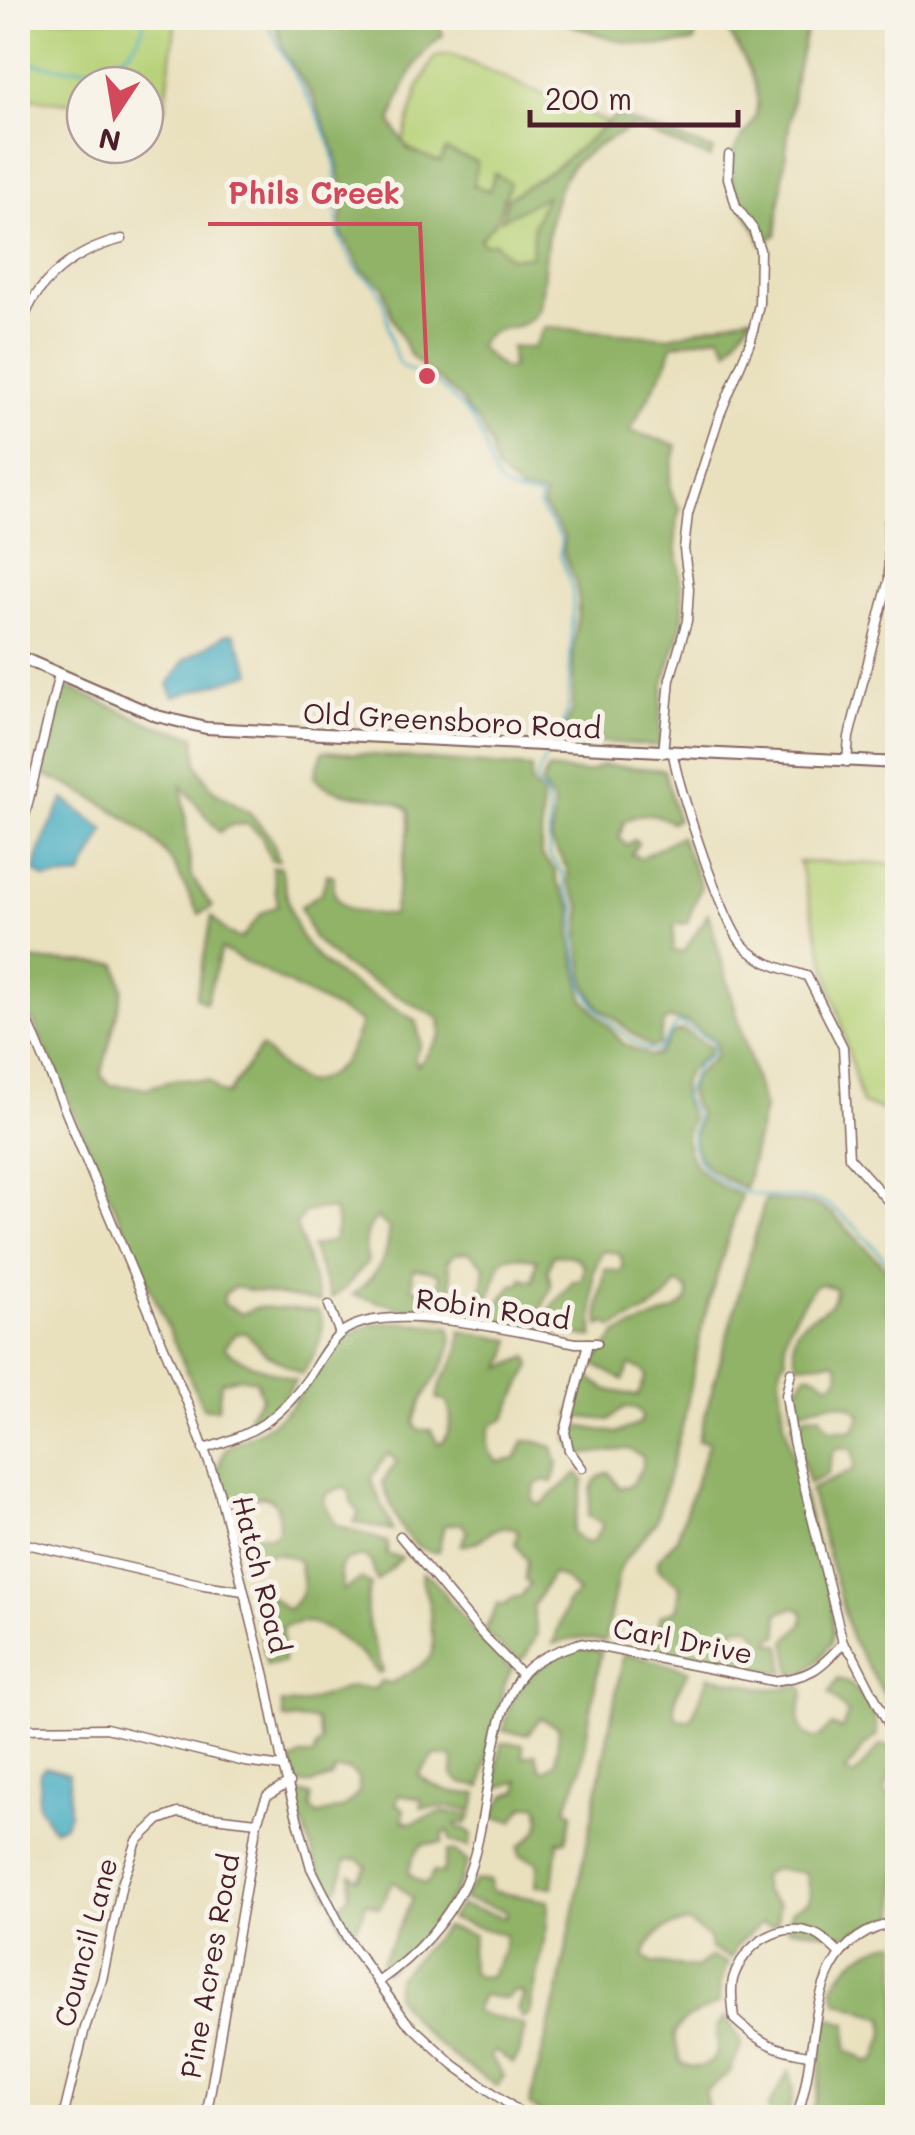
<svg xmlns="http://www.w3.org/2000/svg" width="915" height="2135" font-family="Mali,sans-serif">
<rect width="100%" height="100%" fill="#f7f3e8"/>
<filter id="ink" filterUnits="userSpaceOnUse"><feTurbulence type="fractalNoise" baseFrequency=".01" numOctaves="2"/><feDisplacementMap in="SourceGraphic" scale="20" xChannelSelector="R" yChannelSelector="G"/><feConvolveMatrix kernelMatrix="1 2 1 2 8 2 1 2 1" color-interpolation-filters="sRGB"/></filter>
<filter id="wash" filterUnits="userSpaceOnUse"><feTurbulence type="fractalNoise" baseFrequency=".0048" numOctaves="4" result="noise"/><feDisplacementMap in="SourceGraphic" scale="40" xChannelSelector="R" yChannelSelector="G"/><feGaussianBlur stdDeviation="2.25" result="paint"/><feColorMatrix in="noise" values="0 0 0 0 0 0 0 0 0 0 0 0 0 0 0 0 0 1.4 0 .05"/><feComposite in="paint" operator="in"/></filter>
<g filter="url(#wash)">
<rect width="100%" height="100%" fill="#e9e0bd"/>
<g fill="#b6d177" stroke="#807851" stroke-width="2.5">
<polygon points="18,18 176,18 165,109 145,108 145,85 85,85 85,105 18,97"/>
<path d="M451 54 608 123 558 166 508 198 502 219 547 195 534 223 531 256 510 258 495 244H482L480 239 490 191C469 185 458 172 439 162 426 155 412 155 403 142L418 89 435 56Z"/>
<polygon points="799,862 897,864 897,1114 862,1104"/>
</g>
<g fill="#90b368" stroke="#6d694a" stroke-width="2.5">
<path d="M274 18H437L443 35C414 56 402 88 391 122L408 150 440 162 446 150 477 162 473 186 490 191 494 173 510 183 496 221 480 239 483 244 495 243 510 258 531 256 534 223 546 196 501 220 508 198 558 166 616 116 713 150 710 158 633 127C611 139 577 153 565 176 549 204 546 250 543 281 542 291 541 310 533 317 513 336 493 318 478 347L504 369 512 368 511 347 533 348 545 327 670 337 753 315 728 350 720 335 672 345 666 365 630 431 677 445C672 468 663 489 680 508 668 545 686 578 683 616 681 636 671 656 666 676 660 699 660 722 660 746L559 739 573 711V655L579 602 576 584 563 552 564 536 543 507 544 495 520 491 496 470 490 445 478 421 468 412 461 399 410 355 392 318 383 286 362 270 341 233 343 192 335 151 313 97 284 52Z"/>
<path d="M528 18H700L694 42C646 51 612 41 568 23 555 18 540 20 528 18Z"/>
<path d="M719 18H809L794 85 776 235 762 244C754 218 732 202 732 174 732 143 737 147 751 125 772 92 736 45 719 18Z"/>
<path d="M63 685 154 725 195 736 197 765 213 790 248 811 272 839 279 860H271L261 836 248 824 232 825 219 832 182 786 191 875 212 907 199 914C189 898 180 873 170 859 143 822 83 790 42 774Z"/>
<path d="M323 751 531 768V785L542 794 541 855 555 870 557 883 573 908 571 938 583 998 623 1043 649 1056 658 1055 672 1034 682 1030 710 1047 708 1054C679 1076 676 1085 691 1119 673 1155 709 1185 741 1195L703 1322 684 1419 656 1522 620 1566 605 1641 577 1638 553 1644 567 1603 578 1593 563 1578 552 1574 533 1606 537 1635 524 1658 516 1660 484 1632 498 1604 504 1606 512 1598 521 1596 530 1584 525 1579 527 1560 515 1544 518 1530C493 1517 485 1547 461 1545L467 1531 461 1523 444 1525 438 1552C402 1551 394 1510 382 1482L397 1462 388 1453 371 1478C376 1497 388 1511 392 1531L354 1522 359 1513 351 1502 350 1492 344 1487 326 1494 324 1502 336 1525 387 1542V1555L402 1558 377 1581 371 1562 362 1556 345 1561 340 1568 343 1590 362 1579 371 1585C359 1614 375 1643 383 1672L378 1673C365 1656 328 1624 306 1622 298 1622 290 1625 282 1627L283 1663 267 1665 252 1594 265 1592 287 1610C308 1593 303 1586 299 1561 273 1548 271 1553 247 1563L237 1531 271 1537 279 1530C277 1522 280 1512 276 1505 266 1487 244 1503 230 1505L217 1470 226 1448C249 1436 274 1426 291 1406 314 1379 329 1341 365 1327 391 1318 423 1325 450 1327 460 1363 420 1385 414 1424L418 1430H431L438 1444 444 1441C451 1427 454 1414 445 1400L437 1399C440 1371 463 1364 460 1331L511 1340 508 1355 502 1368 528 1357 531 1365 505 1418 491 1426C486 1442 486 1451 498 1462L516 1459 524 1441 531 1440 553 1447 558 1465 552 1482 545 1480 535 1485 533 1501 540 1505 578 1473 584 1481 572 1532 584 1542H593L603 1524 588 1516C593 1495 585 1480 609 1472L619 1488 631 1485 643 1466V1457L628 1449 578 1455 568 1438 571 1425 616 1433 640 1424 642 1415 638 1409C622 1404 621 1411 609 1420L570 1416 587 1377 608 1390 638 1396 646 1376 643 1370 630 1365 623 1380 593 1364 617 1334 674 1311 687 1301 688 1290 677 1283C662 1309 638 1315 613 1328L607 1323 600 1326 599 1304 605 1269 621 1272 623 1264 619 1253 602 1251 593 1273V1337L538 1331C547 1308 559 1300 573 1281L582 1279 584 1266C576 1254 567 1255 553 1255L548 1271 551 1287 533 1328 479 1323C490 1308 503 1301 512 1285L520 1284 522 1278 533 1281 537 1260C498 1249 501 1261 491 1293 487 1303 479 1311 474 1320L455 1318 462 1302 482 1292 485 1266 469 1252 456 1253 447 1261C453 1274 449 1285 456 1298L447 1318 425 1314C429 1299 440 1291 440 1275L429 1270 413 1269 412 1288 424 1292 417 1312 353 1295C376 1276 389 1259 389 1228L377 1218C363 1232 363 1243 368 1261L346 1287 331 1298 311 1247 333 1241 337 1225 334 1210 318 1209 304 1213 296 1225 320 1302 234 1287 224 1294V1304L242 1314 257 1307 318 1311C331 1333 314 1354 302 1374L265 1353 246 1333H236L224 1347C236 1362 275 1372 295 1380 284 1401 274 1414 252 1423L249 1414 262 1398 256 1380 239 1377 221 1382 218 1408H203L30 1014 18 960 117 964 123 989 101 1076 110 1085 147 1088 177 1079 209 1081 219 1092 227 1095 261 1047 283 1069 305 1083C339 1078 352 1053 361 1022L221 949 206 1003 196 997 212 917 225 931 241 939 262 913 278 905 272 867H281C286 892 290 921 305 943 330 979 380 997 416 1021L421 1044 414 1058 418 1066 441 1036 440 1019 344 966 314 939 300 907 322 892 327 874 334 876C327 913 367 914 393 915L409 828V810C381 789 341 804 314 777Z"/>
<path d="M602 765 664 770 677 819 671 822C652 812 642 811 624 822L619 838 627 845 634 840 638 843 631 854 641 858 680 836 701 886 687 923 674 924 673 951 681 952 686 949 708 913 764 1109 745 1188C726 1180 692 1163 694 1138 695 1129 699 1123 699 1114 678 1087 695 1073 716 1057V1043L689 1023 670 1019 663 1023 659 1045 650 1047 599 1007 586 985 579 940 581 906 568 883V870L551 842 554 804 541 784 548 769 587 773Z"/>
<path d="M765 1200 815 1204 832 1213 897 1280C896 1292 885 1297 885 1308L898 1322 897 1727 892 1709 851 1637 810 1490 851 1471 855 1466 853 1449 840 1447 833 1452 828 1474 809 1484 792 1422 810 1415H820L830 1429 853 1431 861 1416C847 1394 814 1405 792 1414V1398L806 1374H813L830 1384 839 1377 838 1364 833 1361 798 1364C778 1306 836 1325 835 1288L821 1284 814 1286C799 1311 780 1326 786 1359L781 1365 780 1380 784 1421 832 1604 833 1633 831 1643 818 1661 805 1672 792 1674 786 1641 803 1623V1612L796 1607 778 1613 779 1636 771 1638 770 1642 781 1646 785 1673 732 1667 733 1657C747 1650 757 1655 758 1635L749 1626 735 1627 725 1663 652 1652 661 1615 677 1610 680 1586 658 1568V1560L677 1538 709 1442 698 1441Z"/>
<path d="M422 1573 431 1577 479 1639 512 1669 504 1684 481 1787 461 1783 453 1776 454 1758 435 1755 419 1775C434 1790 456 1794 478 1794L473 1811 448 1807 424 1808 421 1807V1799L399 1795 396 1804 404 1809 403 1821 412 1823 441 1812 472 1815 467 1823 455 1824 458 1828 466 1829 472 1835 469 1847 451 1841 449 1831 443 1833V1843L423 1844C414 1854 410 1861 409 1874L424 1884 429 1882 433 1872 442 1874 448 1851H454L468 1862C454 1902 421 1947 385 1971L381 1965 383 1958 413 1899 393 1881 379 1908 365 1902 364 1912 355 1927 344 1930 335 1911 349 1896 351 1874 358 1879 367 1866 357 1859 346 1860 339 1887 328 1896 297 1808 296 1792 311 1796V1809L319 1815 343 1808 359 1793V1778L349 1770H335L331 1778 312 1784H295L291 1762 301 1756H314L315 1749 321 1742 316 1720 284 1719 281 1703 301 1704 350 1687 375 1689 381 1681 390 1684C417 1665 441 1666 431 1628 430 1620 431 1611 429 1604 427 1592 421 1586 422 1573Z"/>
<path d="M579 1648 601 1651 581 1769 566 1809 573 1812 566 1841H558L553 1887 536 1886 538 1862 520 1855 519 1846C538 1834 544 1826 538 1805L524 1806 513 1821 491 1817 506 1795 518 1791 519 1781 494 1789 501 1743 523 1744V1757L536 1754 540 1769 546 1770 556 1762 559 1727 540 1718 528 1734 503 1731C511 1686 537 1661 579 1648Z"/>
<path d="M624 1653 689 1670C681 1685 669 1702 677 1719L691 1720 709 1676 768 1689 801 1686 804 1692C799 1710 792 1737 819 1738L832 1725 842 1729 848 1713 829 1693 838 1679C860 1685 877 1711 877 1735L863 1747 846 1772 854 1776 881 1745 890 1746 896 1758 884 1794 890 1796 897 1781V1915L845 1935 788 1928 792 1910 809 1901 811 1893 805 1873 775 1868 762 1876 764 1892 779 1905 777 1923 771 1926 762 1922 737 1945 731 1958 711 1949 709 1938 688 1922C665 1926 652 1933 644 1956L652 1963 697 1968 711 1957 728 1963 721 1982 719 2003C701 2013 684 2015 674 2034L680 2062C692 2070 710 2069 716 2054 722 2039 708 2032 726 2016L742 2044 730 2072 705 2092 708 2109 715 2117H548L529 2105 558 1992Z"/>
<path d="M490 1880 491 1891 548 1901 547 1926 530 2014 522 2018 518 2010 524 1995 515 1991 507 1999 482 1995 475 2011C490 2019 507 2019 525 2026L520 2050 513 2064 495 2051 490 2057 504 2076 497 2086C459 2063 419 2034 395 1995L397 1978 445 1927 474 1935 470 1952 472 1972 479 1977 490 1976 504 1949 505 1935 450 1919 460 1905 505 1918 506 1911 463 1899 475 1881Z"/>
<path d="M897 1942V2117H810C823 2085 820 2051 828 2018L847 2024V2050L869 2062 877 2058 885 2033 884 2018 836 2001 833 1987C848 1961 867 1947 897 1942Z"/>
<path d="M789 2071C796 2089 794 2099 786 2117H770L768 2108Z"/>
</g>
<g fill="#43acc2" stroke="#466676" stroke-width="2.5">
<polygon points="234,633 252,673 174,697 168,685 185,660 227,634"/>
<path d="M64 799 105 830 81 876 45 879 35 872C38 845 52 823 64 799Z"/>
<polygon points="45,1767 69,1774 69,1815 63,1826 53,1829 38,1805 40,1772"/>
</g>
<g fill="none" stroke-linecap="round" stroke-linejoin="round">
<g stroke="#43acc2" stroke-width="2.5">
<path d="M267 18C283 65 315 99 331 147 341 176 334 202 338 230 340 242 351 261 359 271 363 277 372 280 376 286 388 301 387 339 397 359 403 372 417 371 428 377 441 385 469 413 476 426 498 462 478 493 540 497V509L561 538 560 554 572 588 573 602 568 711 556 740"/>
<path d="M18 59C64 73 134 78 145 18"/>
<path d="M547 753 535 782 545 793 549 812V855L563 874 565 888 576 907 575 944 584 988 597 1008 618 1030 644 1049 658 1051 678 1022 713 1042 712 1055 697 1065 684 1097 696 1118C679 1169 730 1194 774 1197 790 1198 803 1197 819 1201 829 1204 837 1211 845 1218 853 1224 888 1260 891 1269 896 1283 890 1300 898 1314"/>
</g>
</g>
</g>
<g filter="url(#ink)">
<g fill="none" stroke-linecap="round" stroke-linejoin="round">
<defs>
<g id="street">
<path d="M18 345C24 289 69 252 122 239"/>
<polyline points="663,753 670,679 687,621 689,589 684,549 688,514 719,417 751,340 759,304 760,250 753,229 736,206 728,178 729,155"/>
<path d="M673 754C678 787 723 924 744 946 761 964 784 969 807 976L843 1047 849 1157 898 1212"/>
<polyline points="847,762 849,737 889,579 888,523 898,500"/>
<polyline points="18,845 59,674"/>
<polyline points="18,987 25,1014 189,1407 219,1491 265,1676 283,1767 311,1868 348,1940 406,2021 454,2065 528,2118"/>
<polyline points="329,1305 340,1334"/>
<polyline points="791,1372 786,1395 793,1441 843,1643 853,1655 891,1729"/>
<path d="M203 1449C252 1435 280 1419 309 1377 318 1363 328 1344 341 1333 384 1298 522 1333 576 1343H597"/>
<polyline points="582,1468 569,1450 565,1432 588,1343"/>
<polyline points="400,1536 482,1634 521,1674"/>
<polyline points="18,1542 204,1585 243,1591"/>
<polyline points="18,1729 106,1728 245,1762 283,1767"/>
<path d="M378 1982C413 1957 445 1924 464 1885 491 1826 485 1725 520 1677 533 1658 559 1650 580 1643L773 1681C809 1677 819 1670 843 1643"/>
<path d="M809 2055C775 2050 760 2043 734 2019 733 2006 730 1992 733 1979 743 1945 780 1919 815 1934 824 1937 833 1948 840 1954"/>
<polyline points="63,2118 85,2028 102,1980 122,1884 137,1841 159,1820 178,1813 257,1822"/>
<polyline points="206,2118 257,1822 267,1796 289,1783"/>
<path d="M796 2118C824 2047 797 1940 898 1922"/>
</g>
<polyline id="secondary" points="18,656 157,716 206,728 898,763"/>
</defs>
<use href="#street" stroke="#82635e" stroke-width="11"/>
<use href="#secondary" stroke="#82635e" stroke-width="14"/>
<use href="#street" stroke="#fff" stroke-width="8"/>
<use href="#secondary" stroke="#fff" stroke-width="10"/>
</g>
</g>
<g text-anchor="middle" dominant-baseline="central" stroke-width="10" stroke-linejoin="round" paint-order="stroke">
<g font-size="28" fill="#4a1f2b" stroke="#f7f3e8">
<text transform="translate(452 720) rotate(3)">Old Greensboro Road</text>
<text transform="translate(493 1308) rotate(8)">Robin Road</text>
<text transform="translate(262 1574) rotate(76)">Hatch Road</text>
<text transform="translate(683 1640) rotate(11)">Carl Drive</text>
<text transform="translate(85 1942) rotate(-75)">Council Lane</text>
<text transform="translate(209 1966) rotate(-80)">Pine Acres Road</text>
</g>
</g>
<path fill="none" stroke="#d1495b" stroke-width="4" d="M427 376L420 224H208"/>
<circle fill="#d1495b" stroke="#f7f3e8" stroke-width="4" cx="427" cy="376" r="10"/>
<g font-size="30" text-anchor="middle" font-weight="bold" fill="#d1495b" stroke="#f7f3e8" stroke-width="10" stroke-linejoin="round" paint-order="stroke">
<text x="314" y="204">Phils Creek</text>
</g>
<rect width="915" height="2135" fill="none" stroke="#f7f3e8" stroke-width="60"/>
<g transform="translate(115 115) rotate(192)"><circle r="48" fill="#f7f3e8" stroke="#b29e9c" stroke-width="2.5"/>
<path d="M0-8L18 38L0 25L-18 38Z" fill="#d1495b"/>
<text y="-15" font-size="28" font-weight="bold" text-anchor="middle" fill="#4a1f2b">N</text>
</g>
<path d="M530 110v15h208v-15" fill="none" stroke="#4a1f2b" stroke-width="5"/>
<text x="545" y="110" font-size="30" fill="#4a1f2b" stroke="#f7f3e8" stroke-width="8" paint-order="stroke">200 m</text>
</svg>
